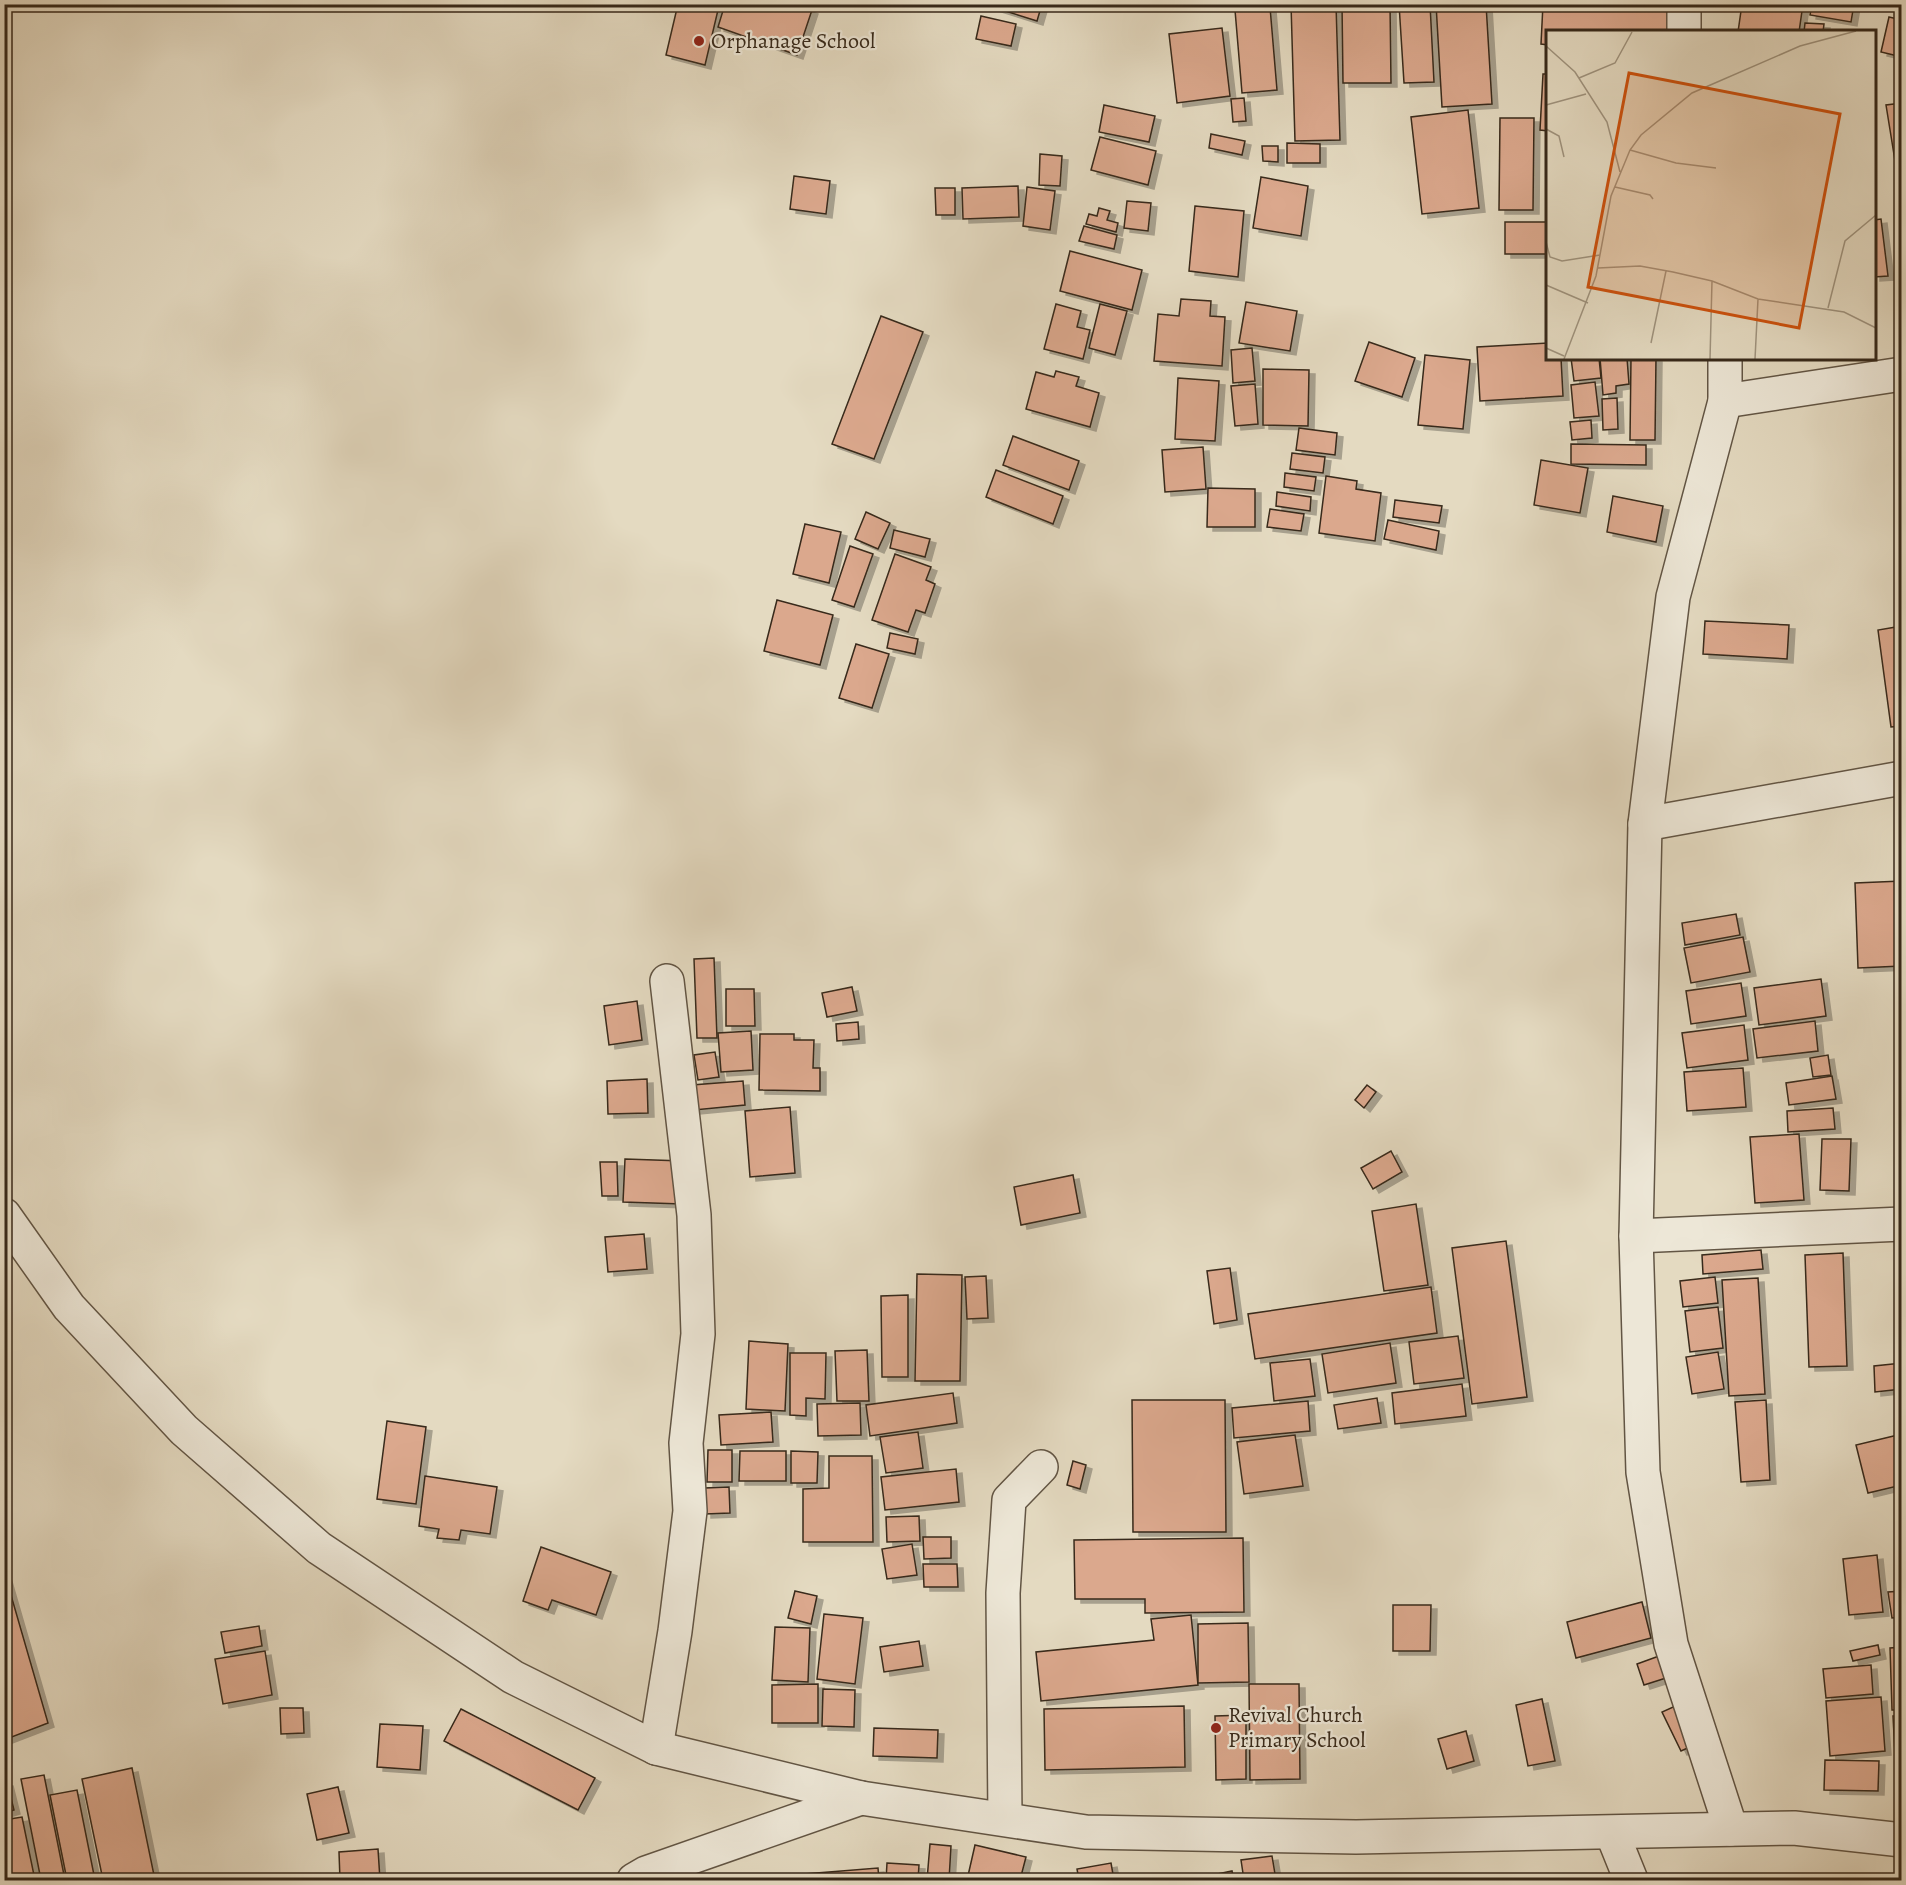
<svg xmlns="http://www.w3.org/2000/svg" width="1906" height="1885" font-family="Alegreya,serif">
<defs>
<filter id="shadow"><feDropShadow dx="6" dy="4" stdDeviation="0" flood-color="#0004"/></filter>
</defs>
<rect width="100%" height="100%" fill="#e4dac1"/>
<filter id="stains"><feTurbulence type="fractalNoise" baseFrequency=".00333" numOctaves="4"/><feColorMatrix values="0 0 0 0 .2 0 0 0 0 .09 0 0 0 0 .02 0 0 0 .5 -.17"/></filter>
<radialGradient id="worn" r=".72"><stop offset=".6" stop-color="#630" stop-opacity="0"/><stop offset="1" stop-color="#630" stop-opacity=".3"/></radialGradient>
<g fill="#dba88d" stroke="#37291a" stroke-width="1.5" filter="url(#shadow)">
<polygon points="678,4 696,4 718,10 705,65 666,55"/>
<polygon points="725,4 797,4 812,10 797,55 718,27"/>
<polygon points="983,4 1042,4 1037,21"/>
<polygon points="1291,4 1336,4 1340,140 1295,141"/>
<polygon points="1342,4 1390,4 1391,83 1343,83"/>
<polygon points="1399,4 1430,4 1434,82 1404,83"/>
<polygon points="1436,4 1486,4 1492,104 1442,107"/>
<polygon points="1543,4 1672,6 1671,32 1548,32 1548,45 1541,44"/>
<polygon points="1742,4 1803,4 1799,32 1738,32"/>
<polygon points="1812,4 1854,4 1851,22 1810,15"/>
<polygon points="1270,7 1277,90 1242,93 1235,10"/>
<polygon points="981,16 1016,24 1011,46 976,39"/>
<polygon points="1889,17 1902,20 1902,57 1881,52"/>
<polygon points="1805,23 1824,24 1823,32 1804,32"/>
<polygon points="1222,28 1230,96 1177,103 1169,34"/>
<polygon points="1543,74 1548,74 1548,131 1540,130"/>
<polygon points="1244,98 1246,121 1233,122 1231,99"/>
<polygon points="1902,103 1902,166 1896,167 1886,105"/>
<polygon points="1104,105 1155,116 1149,142 1099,132"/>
<polygon points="1468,110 1479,208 1422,214 1411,117"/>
<polygon points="1500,118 1534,118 1533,210 1499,210"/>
<polygon points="1211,134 1245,141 1242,155 1209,148"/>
<polygon points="1100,137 1156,151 1148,185 1091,170"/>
<polygon points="1287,143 1320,144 1320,163 1287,163"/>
<polygon points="1262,146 1278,146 1278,162 1263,161"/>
<polygon points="1040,154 1062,156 1060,186 1039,185"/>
<polygon points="794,176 830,181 826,214 790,209"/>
<polygon points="1261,177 1308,186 1301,236 1253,228"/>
<polygon points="1018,186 1019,217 963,219 962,188"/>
<polygon points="1027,187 1055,191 1050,230 1023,226"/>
<polygon points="935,188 955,188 955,215 936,215"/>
<polygon points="1127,201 1151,203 1148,231 1124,228"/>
<polygon points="1195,206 1244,211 1238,277 1189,271"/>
<polygon points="1099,208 1110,211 1107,220 1118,223 1116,232 1086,224 1089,214 1097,216"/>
<polygon points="1881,219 1888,276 1874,277 1874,220"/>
<rect x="1505" y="222" width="43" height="32"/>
<polygon points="1084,226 1117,235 1114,249 1079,241"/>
<polygon points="1070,251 1142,270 1132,310 1060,291"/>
<polygon points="1181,299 1211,301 1210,316 1225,317 1222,366 1154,361 1158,314 1179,316"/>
<polygon points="1246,302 1297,311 1290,351 1239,343"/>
<polygon points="1056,304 1081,311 1077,327 1090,330 1083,359 1044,349"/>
<polygon points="1100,304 1127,311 1115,355 1089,348"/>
<polygon points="881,316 923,332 874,459 832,444"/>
<polygon points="1369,342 1415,358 1402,397 1355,381"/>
<polygon points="1548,343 1548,358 1561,358 1563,396 1480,401 1477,347"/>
<polygon points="1252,348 1255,381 1233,383 1231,350"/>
<polygon points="1425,355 1470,360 1463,429 1418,425"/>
<polygon points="1571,358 1599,358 1601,378 1574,381"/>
<polygon points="1600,358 1627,358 1629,384 1616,386 1616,393 1603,395"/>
<polygon points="1631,358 1656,358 1655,440 1630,440"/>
<polygon points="1263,369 1309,370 1308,426 1263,425"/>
<polygon points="1056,371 1079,377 1076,386 1099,393 1090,427 1026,409 1036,372 1054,377"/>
<polygon points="1178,378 1219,381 1215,441 1175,439"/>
<polygon points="1595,382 1599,416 1574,418 1571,385"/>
<polygon points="1255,384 1258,424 1235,426 1231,386"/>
<polygon points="1617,398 1618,429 1603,430 1602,399"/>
<polygon points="1591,420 1592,438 1572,440 1570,422"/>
<polygon points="1299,428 1337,433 1335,455 1296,450"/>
<polygon points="1013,436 1079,461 1069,490 1003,465"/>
<polygon points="1571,444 1646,445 1646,465 1571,464"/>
<polygon points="1203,447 1206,489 1165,492 1162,450"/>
<polygon points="1292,453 1325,457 1323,473 1290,469"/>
<polygon points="1541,460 1588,468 1580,513 1534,505"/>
<polygon points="996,470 1063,496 1053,524 986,497"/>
<polygon points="1285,473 1316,477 1314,491 1284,487"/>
<polygon points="1326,476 1357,481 1356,489 1381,493 1375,541 1319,533"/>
<polygon points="1208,488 1255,489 1255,527 1207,527"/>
<polygon points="1277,492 1311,497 1310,511 1276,506"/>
<polygon points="1613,496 1663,506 1656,542 1607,532"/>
<polygon points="1395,500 1442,506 1439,523 1393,517"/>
<polygon points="1270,509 1304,514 1301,531 1267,527"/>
<polygon points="866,512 890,523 878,549 855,539"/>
<polygon points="1388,520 1439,531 1436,550 1384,539"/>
<polygon points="805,524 841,532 829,583 793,574"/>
<polygon points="894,530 930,539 925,557 890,548"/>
<polygon points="850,546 873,554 854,607 832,600"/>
<polygon points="895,554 931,567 926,580 935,584 925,613 916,610 908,632 872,620"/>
<polygon points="777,600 833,615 820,665 764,651"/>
<polygon points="1705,621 1789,625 1787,659 1703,654"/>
<polygon points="1902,626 1902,726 1891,727 1878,630"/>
<polygon points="890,633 918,639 915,654 887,648"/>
<polygon points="856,644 889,654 872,708 839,698"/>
<polygon points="1902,881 1902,966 1858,968 1855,883"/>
<polygon points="1736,914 1740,935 1685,945 1682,923"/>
<polygon points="1743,937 1750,972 1691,983 1684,948"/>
<polygon points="714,958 717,1038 697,1038 694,959"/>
<polygon points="1821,979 1826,1016 1759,1025 1754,988"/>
<polygon points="1741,983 1746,1016 1691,1024 1686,991"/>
<polygon points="852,987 857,1011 827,1017 822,993"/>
<polygon points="726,989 754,989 755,1026 726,1026"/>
<polygon points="637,1001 642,1040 609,1045 604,1006"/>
<polygon points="1815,1021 1818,1051 1757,1058 1753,1029"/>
<polygon points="858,1022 859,1039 837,1041 836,1024"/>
<polygon points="1744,1025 1748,1060 1687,1068 1682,1033"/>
<polygon points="751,1031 753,1070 721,1072 718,1033"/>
<polygon points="760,1034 794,1034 794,1040 814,1040 813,1068 820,1068 820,1091 759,1090"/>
<polygon points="715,1052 719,1077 698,1080 694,1055"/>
<polygon points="1828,1055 1831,1075 1813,1077 1810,1058"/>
<polygon points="1743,1068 1746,1107 1687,1111 1684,1072"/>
<polygon points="1832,1076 1836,1099 1789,1105 1786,1083"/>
<polygon points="647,1079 648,1113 608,1114 607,1081"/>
<polygon points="743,1081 745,1105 694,1110 692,1085"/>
<polygon points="1367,1085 1376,1092 1364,1108 1355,1100"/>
<polygon points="790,1107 795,1173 750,1177 745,1111"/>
<polygon points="1833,1108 1835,1129 1788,1132 1787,1111"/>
<polygon points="1799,1134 1804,1200 1755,1203 1750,1137"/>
<polygon points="1822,1139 1851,1139 1849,1191 1820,1190"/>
<polygon points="1391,1151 1402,1172 1373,1189 1361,1168"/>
<polygon points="625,1159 683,1161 682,1204 623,1202"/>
<polygon points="600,1162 617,1162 618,1196 602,1196"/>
<polygon points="1073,1175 1080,1213 1021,1225 1014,1187"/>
<polygon points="1416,1204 1428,1285 1384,1291 1372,1211"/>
<polygon points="644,1234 647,1269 608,1272 605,1237"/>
<polygon points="1506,1241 1527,1397 1472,1404 1452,1248"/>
<polygon points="1761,1250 1763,1269 1703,1274 1702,1255"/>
<polygon points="1843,1253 1847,1366 1809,1367 1805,1255"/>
<polygon points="1230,1268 1237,1320 1214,1324 1207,1271"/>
<polygon points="917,1274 962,1275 960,1381 915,1381"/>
<polygon points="986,1276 988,1318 967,1319 965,1277"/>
<polygon points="1715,1277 1718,1303 1683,1307 1680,1281"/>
<polygon points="1758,1278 1765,1394 1729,1396 1722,1280"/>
<polygon points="1431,1287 1437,1333 1255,1359 1248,1314"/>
<polygon points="908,1295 908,1377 882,1377 881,1296"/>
<polygon points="1718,1307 1723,1348 1690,1352 1685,1311"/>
<polygon points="1458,1336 1464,1378 1414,1384 1409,1342"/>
<polygon points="749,1341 788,1344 785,1411 746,1409"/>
<polygon points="1390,1343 1396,1383 1328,1393 1322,1354"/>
<polygon points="867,1350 869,1401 837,1401 835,1351"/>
<polygon points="1718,1352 1724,1389 1692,1394 1686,1357"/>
<polygon points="790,1353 826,1353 825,1399 806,1398 806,1416 790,1415"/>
<polygon points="1310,1359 1315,1396 1274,1401 1270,1363"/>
<polygon points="1902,1363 1902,1389 1875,1392 1874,1366"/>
<polygon points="1462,1384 1466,1416 1395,1424 1392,1393"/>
<polygon points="953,1393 957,1423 870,1436 866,1405"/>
<polygon points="1377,1398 1381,1423 1338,1429 1334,1405"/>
<polygon points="1132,1400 1225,1400 1226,1532 1133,1532"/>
<polygon points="1766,1400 1770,1480 1741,1482 1735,1402"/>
<polygon points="1308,1401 1310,1431 1234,1438 1232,1408"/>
<polygon points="860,1403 861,1435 818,1436 817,1404"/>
<polygon points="771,1412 773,1442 721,1445 719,1415"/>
<polygon points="387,1421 426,1427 416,1504 377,1499"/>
<polygon points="918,1432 923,1468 886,1473 880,1437"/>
<polygon points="1902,1434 1902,1485 1868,1493 1856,1445"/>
<polygon points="1295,1435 1303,1486 1244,1494 1237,1442"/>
<polygon points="708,1450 732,1450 732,1482 707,1482"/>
<polygon points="740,1451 786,1451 786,1481 739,1481"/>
<polygon points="791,1451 818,1452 817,1483 791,1483"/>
<polygon points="829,1456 872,1456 873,1542 803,1542 803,1489 829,1488"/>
<polygon points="1073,1461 1086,1465 1080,1489 1067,1485"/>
<polygon points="956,1469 959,1502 885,1510 881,1477"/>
<polygon points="425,1476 497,1487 490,1534 461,1530 459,1540 437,1538 439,1529 419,1526"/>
<polygon points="729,1487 730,1513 705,1514 705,1488"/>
<polygon points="919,1516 920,1541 887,1542 886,1517"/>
<polygon points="923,1537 951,1537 951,1558 924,1559"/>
<polygon points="1243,1538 1244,1612 1145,1613 1145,1599 1075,1599 1074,1540"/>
<polygon points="912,1544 917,1575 887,1579 882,1549"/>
<polygon points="541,1547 611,1572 596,1615 552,1600 548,1610 523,1601"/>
<polygon points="1877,1555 1883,1612 1849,1615 1843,1559"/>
<polygon points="923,1564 957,1564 958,1587 924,1587"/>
<polygon points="4,1571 48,1723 4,1740"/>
<polygon points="795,1591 817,1596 811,1624 788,1618"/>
<polygon points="1902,1591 1902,1617 1892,1618 1888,1592"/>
<polygon points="1642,1602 1651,1638 1576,1658 1567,1622"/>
<polygon points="1393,1605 1431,1605 1430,1651 1393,1651"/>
<polygon points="824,1614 863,1618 855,1684 817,1679"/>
<polygon points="1191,1615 1198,1685 1041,1701 1036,1652 1154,1640 1151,1619"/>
<polygon points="1248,1623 1249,1682 1198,1683 1198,1624"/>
<polygon points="259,1626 262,1646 225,1653 221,1632"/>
<polygon points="775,1627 810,1628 808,1682 772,1680"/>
<polygon points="919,1641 923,1666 884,1672 880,1647"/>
<polygon points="1878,1645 1880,1655 1853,1661 1850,1651"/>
<polygon points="1902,1647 1902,1710 1892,1710 1890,1648"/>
<polygon points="265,1651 272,1695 223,1704 215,1659"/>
<polygon points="1659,1656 1666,1678 1644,1685 1637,1664"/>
<polygon points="1871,1665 1873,1694 1826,1698 1823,1669"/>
<polygon points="818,1684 818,1723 772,1723 772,1685"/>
<polygon points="1249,1684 1299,1684 1300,1779 1250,1780"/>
<polygon points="823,1689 855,1690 854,1727 822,1726"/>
<polygon points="1881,1697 1885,1751 1830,1756 1826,1701"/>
<polygon points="1542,1699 1555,1761 1528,1766 1516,1705"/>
<polygon points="1682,1703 1701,1742 1681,1751 1662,1712"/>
<polygon points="1184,1706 1185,1767 1045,1770 1044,1709"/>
<polygon points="280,1708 303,1708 304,1733 281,1734"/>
<polygon points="461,1709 595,1778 578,1810 444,1741"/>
<polygon points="1246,1715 1246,1779 1216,1780 1215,1716"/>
<polygon points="1893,1716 1902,1716 1902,1774 1896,1774"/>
<polygon points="380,1724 423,1726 420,1770 377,1767"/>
<polygon points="874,1728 938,1730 937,1758 873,1756"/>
<polygon points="1466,1731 1474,1761 1447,1769 1438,1739"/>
<polygon points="1825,1760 1879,1761 1878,1791 1824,1790"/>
<polygon points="132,1768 155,1880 103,1880 82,1779"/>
<polygon points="44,1775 65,1880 41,1880 21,1779"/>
<polygon points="4,1782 7,1782 14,1810 4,1813"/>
<polygon points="338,1787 349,1833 317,1840 307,1794"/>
<polygon points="77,1790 95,1880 67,1880 50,1795"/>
<polygon points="22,1817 35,1880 4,1880 4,1820"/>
<polygon points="930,1844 951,1846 949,1880 927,1880"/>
<polygon points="975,1845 1026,1857 1020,1880 967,1880"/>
<polygon points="378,1849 380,1880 340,1880 339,1852"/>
<polygon points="1272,1856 1276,1880 1244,1880 1241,1860"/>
<polygon points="887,1863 919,1865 918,1880 886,1880"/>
<polygon points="1111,1863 1114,1880 1079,1880 1077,1869"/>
<polygon points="878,1868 879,1880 792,1880 792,1875"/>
<polygon points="1232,1871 1234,1880 1218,1880 1217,1874"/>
</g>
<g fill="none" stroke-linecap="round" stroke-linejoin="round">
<defs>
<g id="minor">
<polyline points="1684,4 1684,32"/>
<polyline points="1725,358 1725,401 1673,597 1645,824 1636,1236 1643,1472 1671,1644 1731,1829"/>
<polyline points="1725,401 1902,374"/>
<polyline points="1645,824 1902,778"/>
<polyline points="4,1215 69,1307 184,1430 319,1548 513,1677 656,1748 861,1798 1086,1832 1356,1837 1794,1828 1902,1840"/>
<polyline points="1636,1236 1902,1224"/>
<polyline points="656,1748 675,1631 690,1511 686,1443 698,1334 694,1215 667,981"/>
<polyline points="1005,1819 1003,1593 1009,1500 1041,1467"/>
<polyline points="1612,1833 1631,1880"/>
<polyline points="634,1880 646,1873 861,1798"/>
</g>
</defs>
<use href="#minor" stroke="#625544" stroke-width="36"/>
<use href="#minor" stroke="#ede7d7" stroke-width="33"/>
</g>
<g fill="#8f2418" stroke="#ede7d7" stroke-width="2">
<circle cx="699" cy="41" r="6"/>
<circle cx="1216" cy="1728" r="6"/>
</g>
<g text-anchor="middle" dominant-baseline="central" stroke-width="4.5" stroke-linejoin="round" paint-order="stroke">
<g font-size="22" fill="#37291a" stroke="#ede7d7" text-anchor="start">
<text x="711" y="41">Orphanage School</text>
<text x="1228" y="1715">Revival Church<tspan x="1228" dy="25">Primary School</tspan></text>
</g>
</g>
<g transform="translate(1546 30)">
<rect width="330" height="330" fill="#e4dac1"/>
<path fill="none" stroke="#9f937e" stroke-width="1.5" d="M0 16 29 42 61 92 74 142M33 48 69 33 86 2M0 75 40 64M0 99 13 106 18 127M84 120 130 133 170 138M69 157 104 165 107 169M0 212 4 227 16 231 54 225M52 238 94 236 127 242 166 251 212 269 298 282 330 298M0 255 42 273M282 278 299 211 330 185M105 313 120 241M0 318 18 326M18 329 50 246 65 166 84 120 95 105 146 63 254 16 310 1M164 329 166 251M209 329 212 269"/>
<path fill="#cd520e" fill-opacity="0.15" stroke="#cd520e" stroke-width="3" d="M83 43 294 84 253 298 42 257Z"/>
<rect width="330" height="330" fill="none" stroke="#37291a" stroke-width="3"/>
</g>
<rect width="1906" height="1885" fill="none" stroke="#e4dac1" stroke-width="24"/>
<rect x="6" y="6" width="1894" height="1873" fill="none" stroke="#37291a" stroke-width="3"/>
<rect x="12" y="12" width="1882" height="1861" fill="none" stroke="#37291a" stroke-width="1.5"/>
<rect width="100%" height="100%" filter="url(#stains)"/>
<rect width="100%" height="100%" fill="url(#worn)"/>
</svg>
